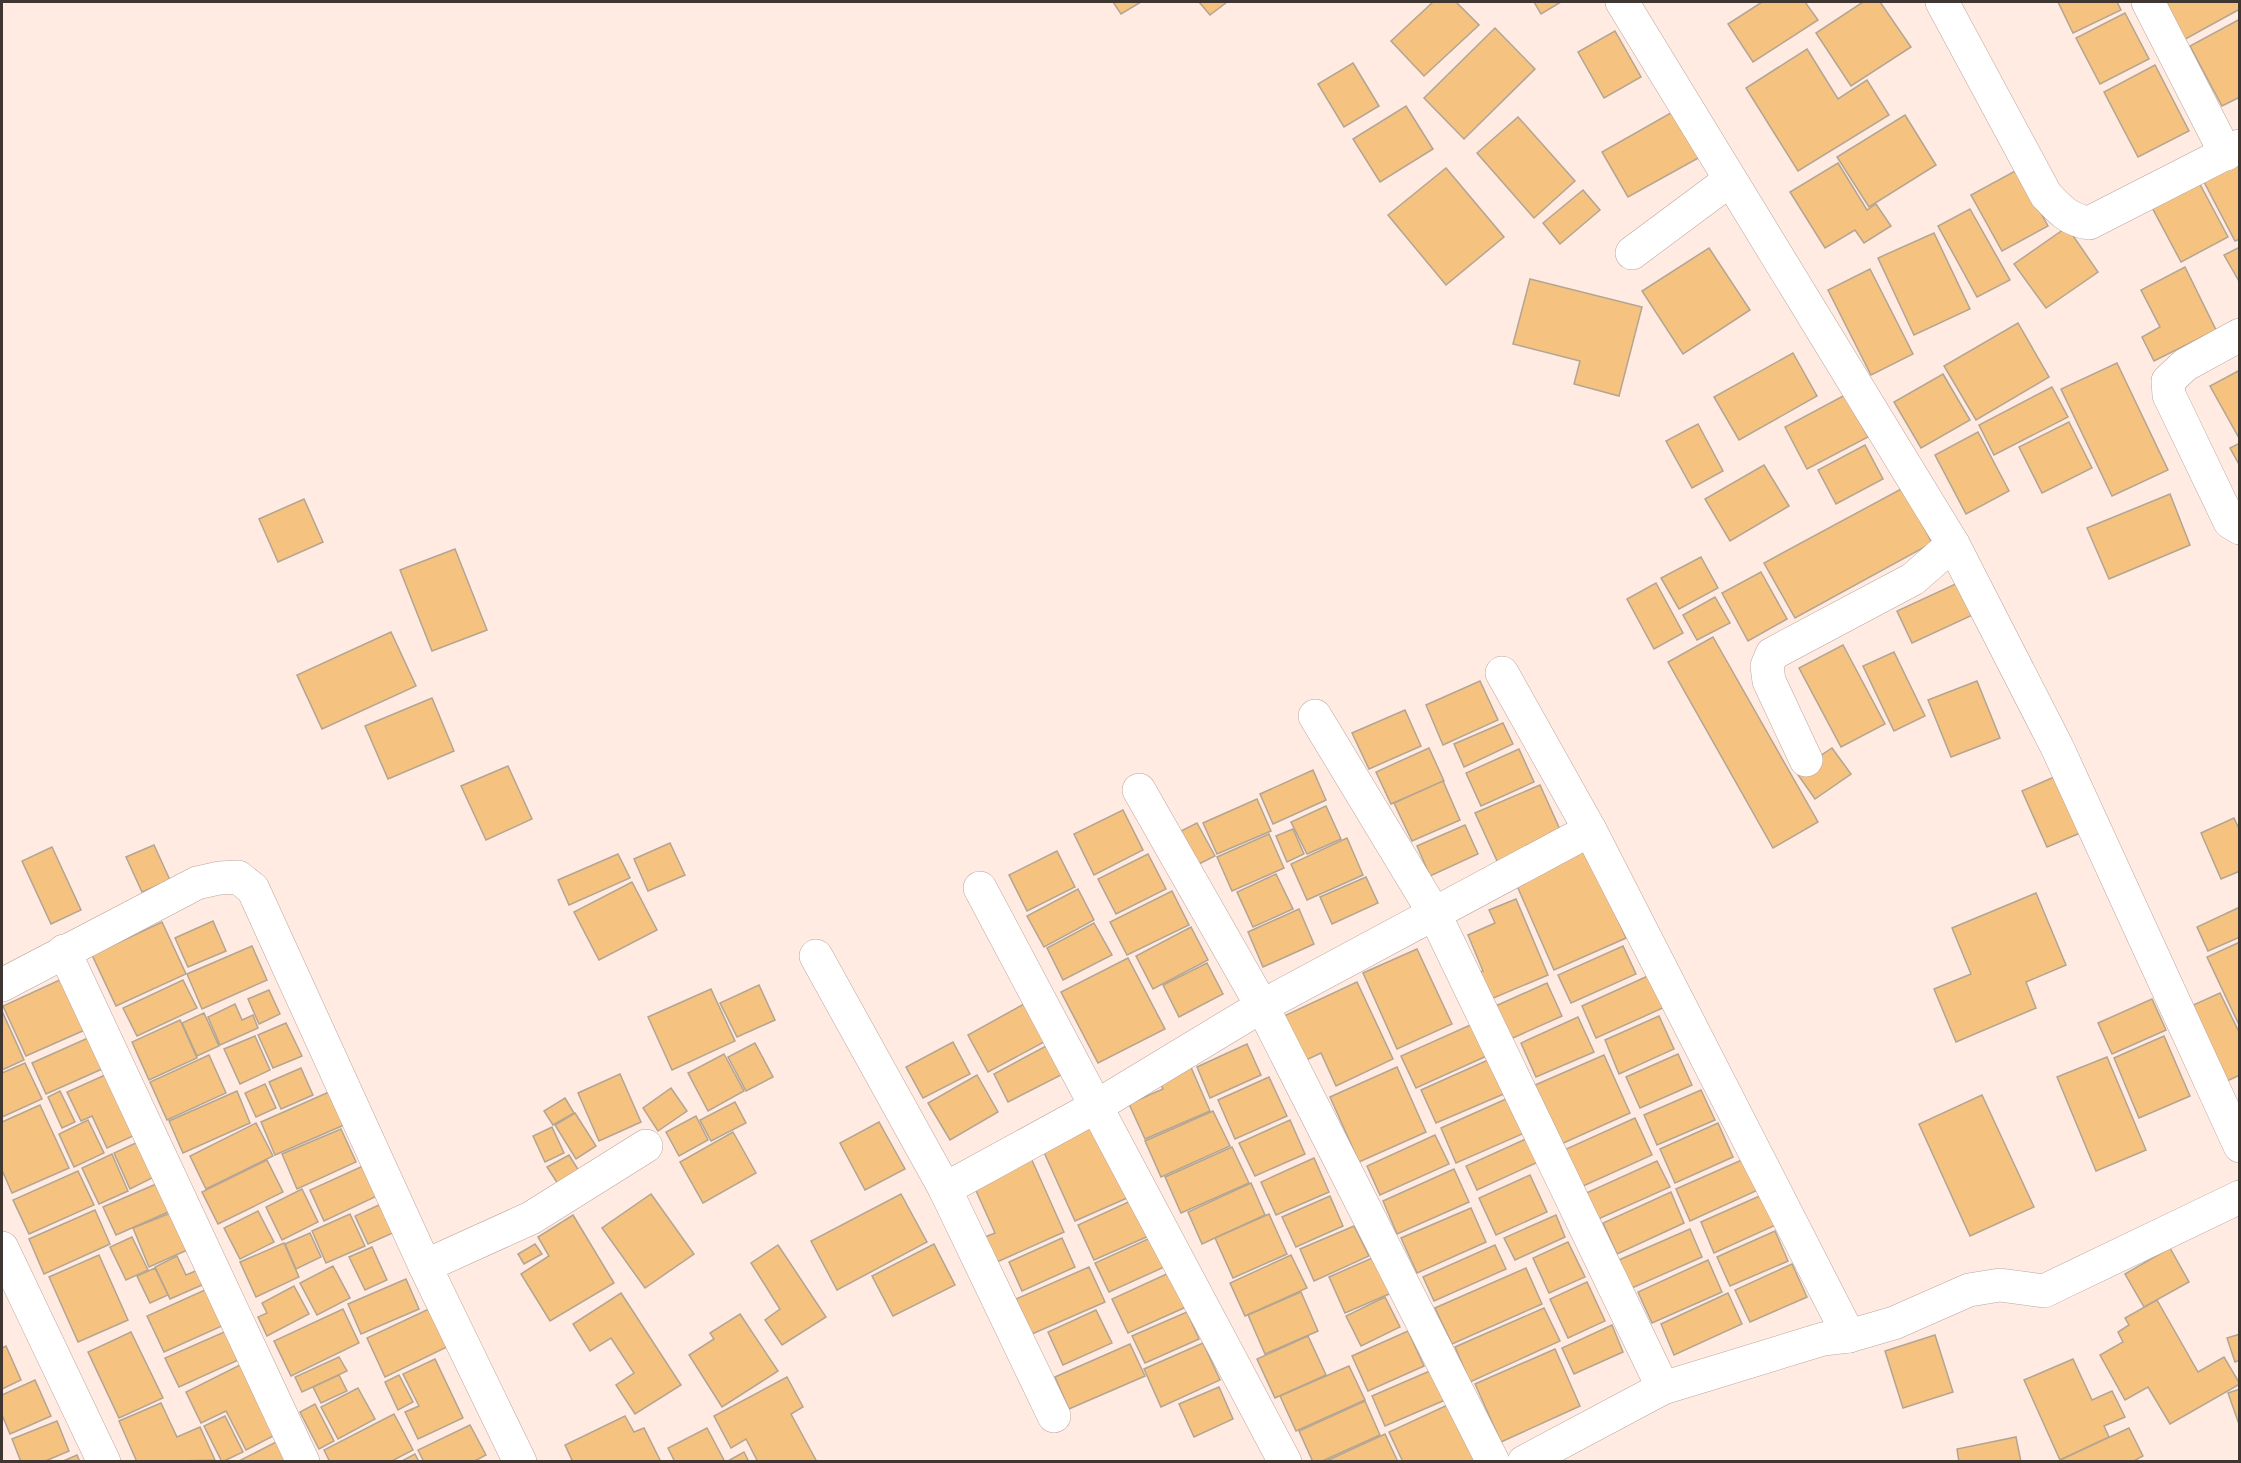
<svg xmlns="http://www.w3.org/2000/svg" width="2241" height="1463" font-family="'Fira Sans',sans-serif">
<rect width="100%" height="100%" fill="#ffebe2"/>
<g fill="#f6c27f" stroke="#b4a592" stroke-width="1.5">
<polygon points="1113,2 1141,2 1121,14"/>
<polygon points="1199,2 1227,2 1210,15"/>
<polygon points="1433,2 1456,2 1479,25 1424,76 1391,41"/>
<polygon points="1534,2 1561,2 1541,14"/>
<polygon points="1762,2 1805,2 1818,20 1753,62 1728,24"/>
<polygon points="1863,2 1880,2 1911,47 1851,86 1816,33"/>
<polygon points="2058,2 2117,2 2121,10 2073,33"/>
<polygon points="2158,2 2240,2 2240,9 2180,42"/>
<polygon points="2125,13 2149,59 2100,84 2076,38"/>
<polygon points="2240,19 2240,97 2222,106 2190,46"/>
<polygon points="1495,28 1535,69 1464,139 1424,98"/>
<polygon points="1615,31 1641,77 1604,98 1578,52"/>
<polygon points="1807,49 1838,99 1867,80 1889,115 1798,171 1746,88"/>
<polygon points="1353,63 1379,106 1344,127 1318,84"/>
<polygon points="2155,65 2189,131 2138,157 2104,92"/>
<polygon points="1406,106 1433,149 1380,182 1353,139"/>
<polygon points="1676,110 1702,156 1628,197 1602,152"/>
<polygon points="1905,115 1936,165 1869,207 1837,157"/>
<polygon points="1518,117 1575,181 1534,218 1477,153"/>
<polygon points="2240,160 2240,239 2235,241 2203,180"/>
<polygon points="1838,163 1867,210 1876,204 1891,226 1864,243 1855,230 1825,248 1790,192"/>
<polygon points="1446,168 1504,237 1446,285 1388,215"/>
<polygon points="2017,170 2048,226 2002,251 1971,195"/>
<polygon points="2194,173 2228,237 2181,262 2147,198"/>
<polygon points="1583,190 1600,210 1560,244 1543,223"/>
<polygon points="1970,209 2010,280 1977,297 1938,226"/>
<polygon points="2067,227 2098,272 2046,308 2014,264"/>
<polygon points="1934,233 1970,309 1914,335 1878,258"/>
<polygon points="2240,247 2240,283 2224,255"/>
<polygon points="1709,248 1750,310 1683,354 1642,291"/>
<polygon points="2185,267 2216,330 2154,361 2142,337 2160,327 2141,290"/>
<polygon points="1870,269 1913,354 1871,375 1828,290"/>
<polygon points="1530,279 1642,307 1619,396 1574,384 1580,361 1513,344"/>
<polygon points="2018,323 2049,377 1976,420 1944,366"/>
<polygon points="1793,353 1817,396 1739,440 1714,397"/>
<polygon points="2117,363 2168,470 2112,496 2061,389"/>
<polygon points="2240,370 2240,438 2239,438 2210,386"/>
<polygon points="1943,374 1970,420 1921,448 1894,402"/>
<polygon points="2052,387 2068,417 1994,455 1979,425"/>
<polygon points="1845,395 1868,437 1807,469 1785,427"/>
<polygon points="2069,422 2092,468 2042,493 2019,447"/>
<polygon points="1698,424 1723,471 1692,488 1666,441"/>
<polygon points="1978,432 2009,491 1966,514 1935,455"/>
<polygon points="2240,443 2240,466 2230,448"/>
<polygon points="1865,445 1883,479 1836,504 1818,470"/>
<polygon points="1764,465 1789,506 1730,541 1705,499"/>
<polygon points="1903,488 1932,543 1795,618 1764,563"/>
<polygon points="2170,494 2190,545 2109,579 2087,528"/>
<polygon points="304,499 323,542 278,562 259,519"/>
<polygon points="455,549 487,630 432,651 400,570"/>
<polygon points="1701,557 1718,588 1679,609 1661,578"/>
<polygon points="1761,572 1787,619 1748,641 1722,593"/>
<polygon points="1962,581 1977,613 1912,643 1897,611"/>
<polygon points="1656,583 1683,633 1654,649 1627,599"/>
<polygon points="1715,597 1730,623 1697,640 1683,615"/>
<polygon points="391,632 416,686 322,729 297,675"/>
<polygon points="1713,637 1818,822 1773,848 1668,662"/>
<polygon points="1843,645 1885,724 1841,747 1799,668"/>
<polygon points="1894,652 1925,716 1894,731 1863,666"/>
<polygon points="1480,681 1498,720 1443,745 1426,705"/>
<polygon points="1977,681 2000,738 1951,757 1928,700"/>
<polygon points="432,698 454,751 388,779 365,726"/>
<polygon points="1405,710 1421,746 1369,769 1352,733"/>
<polygon points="1503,723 1513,744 1464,767 1454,744"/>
<polygon points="1429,748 1444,781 1391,804 1376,772"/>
<polygon points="1832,748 1851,774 1815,799 1796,772"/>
<polygon points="1519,749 1534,782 1481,806 1466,773"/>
<polygon points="508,766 532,819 486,840 461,786"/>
<polygon points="1313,770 1326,800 1273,824 1260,794"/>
<polygon points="2061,774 2085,831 2047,847 2022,791"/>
<polygon points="1443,781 1460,820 1412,841 1394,803"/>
<polygon points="1540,785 1562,834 1498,863 1475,813"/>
<polygon points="1257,799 1271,831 1217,854 1203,823"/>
<polygon points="1326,806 1341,839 1307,854 1291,822"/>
<polygon points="1123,810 1143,850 1094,875 1074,834"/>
<polygon points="2234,818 2240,831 2240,871 2221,879 2201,833"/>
<polygon points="1197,823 1215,856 1199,864 1181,831"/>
<polygon points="1465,825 1478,854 1430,876 1417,846"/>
<polygon points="1293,829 1304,854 1287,862 1276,836"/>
<polygon points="1269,834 1284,868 1232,891 1217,857"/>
<polygon points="1347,838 1363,875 1307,900 1291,864"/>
<polygon points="670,843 685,875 648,891 634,859"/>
<polygon points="154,845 170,880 142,892 126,857"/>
<polygon points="52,847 81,910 51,924 22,861"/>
<polygon points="1585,847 1626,938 1554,970 1514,879"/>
<polygon points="1057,851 1075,887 1027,911 1009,875"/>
<polygon points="618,854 630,878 569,905 558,880"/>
<polygon points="1148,854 1166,889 1116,914 1098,879"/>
<polygon points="1276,874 1293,909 1253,927 1237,892"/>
<polygon points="1366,877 1378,903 1332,924 1320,897"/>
<polygon points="632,882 657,930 599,960 574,912"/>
<polygon points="1078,889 1094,920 1044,947 1027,916"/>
<polygon points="1172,891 1189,925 1127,955 1110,922"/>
<polygon points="2036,893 2066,965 2026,982 2036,1008 1956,1042 1934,989 1971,974 1952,928"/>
<polygon points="1516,899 1548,975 1484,1002 1473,975 1483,971 1468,935 1495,923 1489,910"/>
<polygon points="2240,907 2240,937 2208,951 2197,927"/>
<polygon points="1299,909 1314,944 1263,967 1248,932"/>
<polygon points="213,921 226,951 188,967 175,938"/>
<polygon points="162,922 186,974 116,1006 92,955"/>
<polygon points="1094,923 1112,955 1063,980 1047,948"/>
<polygon points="1191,927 1208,960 1153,989 1136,956"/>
<polygon points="2240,942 2240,1027 2207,957"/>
<polygon points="252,946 267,980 202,1009 187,974"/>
<polygon points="1623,946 1636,974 1571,1003 1558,975"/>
<polygon points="1417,949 1452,1024 1397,1049 1363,973"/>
<polygon points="1128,958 1165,1029 1098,1063 1061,992"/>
<polygon points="1207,963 1223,994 1179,1017 1163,985"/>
<polygon points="1650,975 1665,1007 1596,1038 1582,1006"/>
<polygon points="64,978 87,1029 26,1056 3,1006"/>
<polygon points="183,980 197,1008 137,1036 123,1008"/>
<polygon points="1357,982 1393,1059 1336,1086 1321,1053 1304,1061 1284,1016"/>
<polygon points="1547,983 1562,1016 1504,1042 1489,1009"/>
<polygon points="759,985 775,1020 737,1037 720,1003"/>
<polygon points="711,989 735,1041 672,1070 648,1017"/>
<polygon points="269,990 280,1014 259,1024 248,999"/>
<polygon points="2220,993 2240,1034 2240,1075 2227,1081 2191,1006"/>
<polygon points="2152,999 2166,1030 2112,1054 2098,1023"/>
<polygon points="235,1004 242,1020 253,1015 258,1028 220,1045 208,1017"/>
<polygon points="1024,1004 1044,1042 988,1072 968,1035"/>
<polygon points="2,1011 24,1060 2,1070"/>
<polygon points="204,1013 219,1046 197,1056 182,1023"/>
<polygon points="1659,1016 1674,1049 1619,1074 1605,1040"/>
<polygon points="1578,1017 1594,1052 1536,1077 1521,1043"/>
<polygon points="180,1020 197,1058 149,1080 132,1042"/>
<polygon points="1477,1022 1491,1054 1416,1088 1401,1056"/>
<polygon points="286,1023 302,1056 273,1068 258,1035"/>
<polygon points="255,1036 270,1070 240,1084 224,1049"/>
<polygon points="2164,1036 2190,1096 2139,1118 2114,1058"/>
<polygon points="88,1038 102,1069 46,1094 32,1063"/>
<polygon points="953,1042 970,1074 923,1098 906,1067"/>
<polygon points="755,1043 773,1077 746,1091 728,1057"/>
<polygon points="1247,1044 1261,1075 1210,1098 1197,1067"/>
<polygon points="1048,1045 1063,1074 1008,1102 994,1074"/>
<polygon points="724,1054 744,1091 708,1111 688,1073"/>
<polygon points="1678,1054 1692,1085 1640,1108 1626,1077"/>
<polygon points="209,1055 226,1093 167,1120 150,1082"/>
<polygon points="1604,1055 1630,1113 1559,1145 1533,1086"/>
<polygon points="1497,1056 1513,1090 1436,1123 1421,1090"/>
<polygon points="2107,1057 2146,1150 2096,1171 2057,1077"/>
<polygon points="25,1063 42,1099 2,1117 2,1073"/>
<polygon points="1190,1065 1210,1111 1145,1139 1129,1104 1163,1089 1158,1079"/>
<polygon points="1397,1067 1426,1132 1359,1162 1330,1097"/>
<polygon points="301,1068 313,1095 281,1109 269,1082"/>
<polygon points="620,1074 641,1122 599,1141 578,1093"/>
<polygon points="105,1075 133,1136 107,1148 92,1116 81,1121 67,1092"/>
<polygon points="977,1075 998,1112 950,1140 928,1103"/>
<polygon points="1269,1077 1287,1116 1235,1139 1218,1100"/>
<polygon points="265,1084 276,1108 256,1117 245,1093"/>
<polygon points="671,1088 687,1111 658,1131 643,1108"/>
<polygon points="1701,1090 1715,1120 1657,1145 1644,1115"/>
<polygon points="60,1091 75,1122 62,1128 48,1097"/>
<polygon points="237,1091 250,1123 183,1153 169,1121"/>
<polygon points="329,1092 344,1125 275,1155 261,1122"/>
<polygon points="1515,1095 1531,1130 1456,1163 1441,1128"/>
<polygon points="1982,1095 2034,1207 1970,1236 1919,1124"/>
<polygon points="565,1098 574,1113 553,1125 544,1111"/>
<polygon points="735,1102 746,1123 711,1141 700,1120"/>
<polygon points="40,1105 69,1168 12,1193 2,1170 2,1122"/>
<polygon points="1213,1111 1230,1146 1161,1177 1145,1141"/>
<polygon points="575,1113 596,1146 576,1159 555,1125"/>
<polygon points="696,1116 708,1140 679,1156 666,1132"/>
<polygon points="1635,1118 1652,1155 1581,1187 1564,1150"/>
<polygon points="88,1120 104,1153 74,1167 59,1134"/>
<polygon points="1290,1120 1305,1154 1255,1176 1239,1143"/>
<polygon points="879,1122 905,1169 865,1190 840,1143"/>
<polygon points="256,1123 273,1156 206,1189 190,1156"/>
<polygon points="1718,1123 1733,1157 1675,1183 1660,1149"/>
<polygon points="1094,1125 1127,1198 1075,1221 1042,1148"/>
<polygon points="552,1127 564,1153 545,1162 533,1136"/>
<polygon points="341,1129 356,1162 297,1189 282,1154"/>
<polygon points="733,1132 756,1173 703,1203 680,1162"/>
<polygon points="1435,1135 1449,1164 1380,1195 1367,1166"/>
<polygon points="1528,1138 1538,1162 1477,1190 1466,1166"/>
<polygon points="140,1141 156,1176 130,1189 114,1153"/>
<polygon points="1232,1147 1249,1183 1181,1213 1165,1177"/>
<polygon points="112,1154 128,1191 99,1204 82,1168"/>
<polygon points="569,1155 579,1171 558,1184 547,1167"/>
<polygon points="1031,1158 1064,1232 997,1262 985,1237 995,1233 973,1184"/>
<polygon points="1314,1158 1329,1192 1276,1215 1261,1182"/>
<polygon points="1744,1159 1758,1190 1690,1221 1676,1189"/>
<polygon points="267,1160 283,1192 218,1224 202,1192"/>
<polygon points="1657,1161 1670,1187 1596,1220 1584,1194"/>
<polygon points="363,1166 377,1196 324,1221 310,1190"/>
<polygon points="1454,1169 1469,1202 1397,1234 1383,1201"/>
<polygon points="78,1171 94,1205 29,1234 13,1200"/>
<polygon points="1530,1175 1547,1212 1496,1235 1479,1198"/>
<polygon points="163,1181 175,1209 116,1235 103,1207"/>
<polygon points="1251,1183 1265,1215 1202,1244 1188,1212"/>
<polygon points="302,1189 318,1222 282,1240 266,1207"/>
<polygon points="1671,1192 1684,1223 1617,1254 1603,1223"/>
<polygon points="651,1194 694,1254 645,1288 602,1228"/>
<polygon points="901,1194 927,1242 837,1290 811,1241"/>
<polygon points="1764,1194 1778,1224 1714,1253 1701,1222"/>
<polygon points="1330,1196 1343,1226 1296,1247 1282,1217"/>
<polygon points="1135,1199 1151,1235 1094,1260 1078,1225"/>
<polygon points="381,1204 395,1232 368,1244 355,1216"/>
<polygon points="1471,1208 1486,1242 1417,1273 1401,1238"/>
<polygon points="95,1210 110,1244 44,1274 29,1239"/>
<polygon points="178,1210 194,1247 149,1267 133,1228"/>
<polygon points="258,1211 274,1242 240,1259 224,1228"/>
<polygon points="350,1214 365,1246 326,1263 312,1231"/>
<polygon points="1269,1214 1287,1254 1233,1278 1215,1238"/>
<polygon points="573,1215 614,1283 550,1321 521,1274 549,1256 538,1237"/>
<polygon points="1556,1215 1565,1237 1515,1260 1504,1238"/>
<polygon points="1354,1226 1369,1256 1314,1281 1300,1249"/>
<polygon points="1690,1229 1702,1257 1632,1288 1619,1260"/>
<polygon points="1775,1231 1788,1261 1730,1286 1717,1257"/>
<polygon points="310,1233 321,1257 296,1269 285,1244"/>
<polygon points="1159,1234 1173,1263 1109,1292 1095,1263"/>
<polygon points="132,1237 148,1270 126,1280 110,1247"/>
<polygon points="1062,1238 1075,1267 1022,1291 1009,1262"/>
<polygon points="1568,1242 1585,1277 1549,1293 1533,1258"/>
<polygon points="284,1243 299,1277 256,1297 240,1262"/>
<polygon points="535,1244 542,1254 524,1264 518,1254"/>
<polygon points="934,1244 955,1285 893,1316 872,1276"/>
<polygon points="778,1245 826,1317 782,1345 765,1320 780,1309 751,1263"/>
<polygon points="1495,1245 1506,1269 1434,1301 1423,1277"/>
<polygon points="372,1247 387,1280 365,1290 349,1257"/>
<polygon points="2170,1248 2189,1282 2144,1307 2125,1274"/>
<polygon points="99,1255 128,1320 78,1342 49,1277"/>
<polygon points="1291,1255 1307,1288 1245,1316 1230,1283"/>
<polygon points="1379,1255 1396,1291 1345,1313 1329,1277"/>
<polygon points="177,1256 186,1275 205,1267 211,1281 170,1299 155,1267"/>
<polygon points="1708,1260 1722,1292 1652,1323 1638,1292"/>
<polygon points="1792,1264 1807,1297 1750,1322 1735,1290"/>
<polygon points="333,1266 350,1298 317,1315 300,1283"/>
<polygon points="1089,1267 1105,1302 1032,1334 1016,1299"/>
<polygon points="155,1268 168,1295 150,1303 137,1276"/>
<polygon points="1526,1268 1542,1304 1452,1344 1435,1308"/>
<polygon points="1171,1272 1186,1307 1128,1333 1112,1299"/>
<polygon points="406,1279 419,1309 361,1334 348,1304"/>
<polygon points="1587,1282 1605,1321 1568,1338 1550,1299"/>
<polygon points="216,1285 233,1321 164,1352 147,1316"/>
<polygon points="294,1286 309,1314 267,1336 258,1317 267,1313 262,1303"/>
<polygon points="1301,1292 1318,1331 1265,1354 1248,1315"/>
<polygon points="621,1293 681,1385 635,1414 616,1385 634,1373 611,1338 590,1351 573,1324"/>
<polygon points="1728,1293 1742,1324 1674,1355 1661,1324"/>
<polygon points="1385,1297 1400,1327 1361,1346 1346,1316"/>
<polygon points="2157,1300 2198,1372 2224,1357 2240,1384 2170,1424 2148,1387 2125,1400 2100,1355 2123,1342 2118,1332 2129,1325 2125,1318"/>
<polygon points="431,1308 449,1346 385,1377 367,1338"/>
<polygon points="1544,1308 1560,1341 1470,1382 1455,1347"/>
<polygon points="343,1309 359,1343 291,1376 274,1341"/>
<polygon points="1096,1310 1112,1343 1063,1365 1048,1332"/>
<polygon points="1187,1312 1199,1339 1145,1363 1132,1336"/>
<polygon points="740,1314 778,1371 722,1407 689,1355 714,1339 710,1333"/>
<polygon points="1612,1325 1623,1352 1574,1374 1562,1348"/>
<polygon points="231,1329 245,1357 179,1387 165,1358"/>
<polygon points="1408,1331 1424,1366 1368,1391 1352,1356"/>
<polygon points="131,1332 163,1398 119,1418 88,1352"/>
<polygon points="2240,1334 2240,1360 2235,1362 2227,1338"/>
<polygon points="1935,1335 1953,1392 1903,1408 1885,1351"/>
<polygon points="1308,1336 1326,1375 1275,1398 1257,1359"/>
<polygon points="1203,1343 1220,1380 1161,1407 1144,1369"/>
<polygon points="1130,1344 1145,1376 1069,1409 1055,1377"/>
<polygon points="6,1346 21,1380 2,1389 2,1348"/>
<polygon points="1555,1349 1580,1406 1501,1442 1475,1384"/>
<polygon points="339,1357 347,1371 302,1392 295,1377"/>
<polygon points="435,1359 463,1418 418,1439 405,1412 419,1406 403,1374"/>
<polygon points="2073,1359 2092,1400 2112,1391 2125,1417 2104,1426 2109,1437 2060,1460 2024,1380"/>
<polygon points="242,1364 277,1434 246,1450 226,1411 201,1423 186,1392"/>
<polygon points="1349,1366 1365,1400 1296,1431 1280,1396"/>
<polygon points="1432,1370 1445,1400 1385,1426 1372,1396"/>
<polygon points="339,1375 347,1391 321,1403 313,1387"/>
<polygon points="399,1375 413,1402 398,1410 385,1382"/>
<polygon points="787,1377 803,1407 791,1414 817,1462 758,1462 746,1439 731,1448 714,1416"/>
<polygon points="35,1380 51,1416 10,1434 2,1415 2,1395"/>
<polygon points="1219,1387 1233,1419 1194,1437 1179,1404"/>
<polygon points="358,1388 375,1419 338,1439 321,1407"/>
<polygon points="2240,1389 2240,1427 2228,1393"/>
<polygon points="1365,1401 1380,1435 1320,1462 1313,1462 1299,1431"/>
<polygon points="1454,1402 1481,1462 1403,1462 1389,1432"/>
<polygon points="161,1403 177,1437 200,1427 215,1460 137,1462 119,1421"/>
<polygon points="315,1404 334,1441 319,1449 300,1412"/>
<polygon points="394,1414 413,1450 390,1462 330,1462 324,1450"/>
<polygon points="225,1416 243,1452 222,1462 204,1426"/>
<polygon points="625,1416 634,1432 644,1428 661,1462 568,1462 572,1460 565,1445"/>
<polygon points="57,1421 69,1451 43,1462 21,1462 12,1439"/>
<polygon points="470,1425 486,1455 473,1462 424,1462 418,1450"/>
<polygon points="707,1428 725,1462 675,1462 668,1448"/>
<polygon points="2129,1428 2143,1456 2132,1462 2056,1462"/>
<polygon points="1385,1434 1398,1462 1324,1462"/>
<polygon points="2016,1437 2021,1462 1959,1462 1957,1449"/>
<polygon points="280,1440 291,1462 237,1462"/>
<polygon points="744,1452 749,1462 726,1462"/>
<polygon points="415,1454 419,1462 400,1462"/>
<polygon points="77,1455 80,1462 61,1462"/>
</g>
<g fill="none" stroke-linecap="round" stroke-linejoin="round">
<defs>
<g id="street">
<polyline points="1622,2 1953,544 2057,747 2240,1146"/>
<path d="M1942 2 2046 195C2060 210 2069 220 2089 223L2240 146"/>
<polyline points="2148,2 2226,154"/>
<polyline points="1632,253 1730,180"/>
<polyline points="2240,335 2185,365 2168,381 2169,395 2230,522 2240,528"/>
<polyline points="1502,673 1590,830 1849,1336"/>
<polyline points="1315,716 1434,913 1663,1388"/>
<polyline points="1806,760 1769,681 1767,666 1772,654 1913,579 1953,544"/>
<polyline points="1139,790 1262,1006 1493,1462"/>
<polyline points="980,888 1285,1462"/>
<polyline points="64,951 303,1462"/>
<polyline points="816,956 945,1189 1054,1416"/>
<polyline points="2,985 197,883 219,878 238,877 253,889 425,1266 520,1462"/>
<polyline points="945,1189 1095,1107 1262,1006 1590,830"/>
<polyline points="2,1248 104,1462"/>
<polyline points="425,1266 531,1218 646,1146"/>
<polyline points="1524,1462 1663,1388 1823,1339 1849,1336 1894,1323 1969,1290 2000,1285 2044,1291 2240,1197"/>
</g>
</defs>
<use href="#street" stroke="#bca59b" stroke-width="34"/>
<use href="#street" stroke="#fff" stroke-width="33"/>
</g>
<rect width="2241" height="1463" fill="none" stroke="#3f3631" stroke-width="6"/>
</svg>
